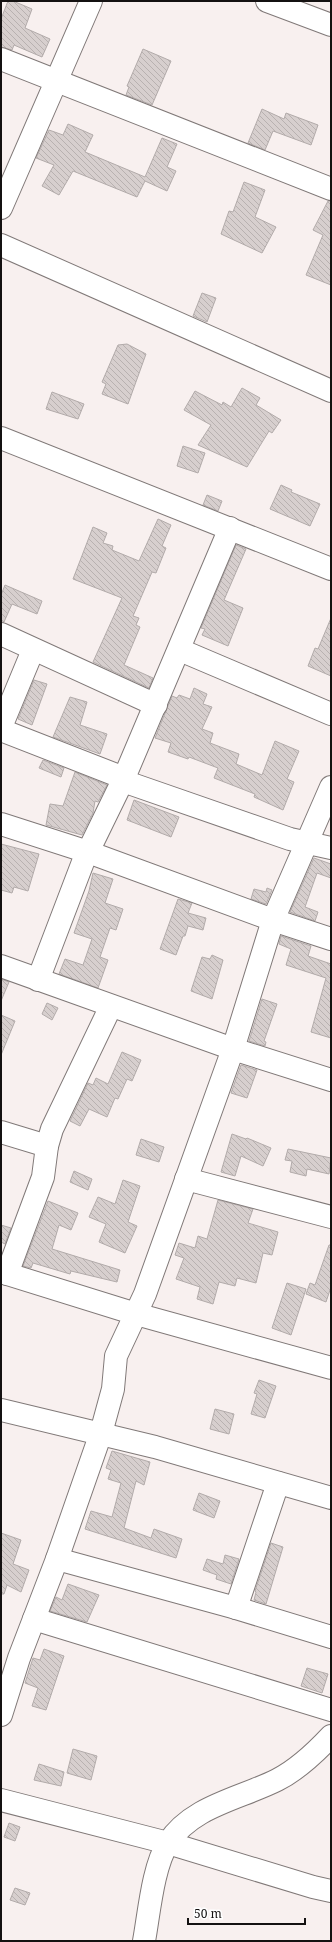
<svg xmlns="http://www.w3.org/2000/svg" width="332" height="1942" font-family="'Noto Serif',serif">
<defs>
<pattern id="building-back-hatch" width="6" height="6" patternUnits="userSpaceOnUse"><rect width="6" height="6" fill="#d7cfce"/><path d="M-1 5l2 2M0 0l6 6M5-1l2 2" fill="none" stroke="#b8b1b0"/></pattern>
</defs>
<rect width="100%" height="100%" fill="#f8f0ef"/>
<g fill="url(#building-back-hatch)" stroke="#b2abaa">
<polygon points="8,1 13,1 32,9 25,28 50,39 42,57 14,45 12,50 1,47 1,19"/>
<polygon points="143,49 171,61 152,105 126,95 129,87 127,86"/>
<polygon points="262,109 284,119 286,113 318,125 311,145 273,131 265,150 248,143"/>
<polygon points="68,124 93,135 85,152 145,177 162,138 177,144 167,167 176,171 167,191 145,181 137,197 73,171 59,195 42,186 54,165 36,158 49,130 63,135"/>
<polygon points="244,182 265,190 255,217 276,227 262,253 221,234 229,211 233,212"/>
<polygon points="328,201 331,201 331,285 306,275 323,235 313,230"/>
<polygon points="202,293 216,298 207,322 193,316"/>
<polygon points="127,344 146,354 128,404 102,394 106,384 102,382 118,345"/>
<polygon points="242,388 260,398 256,405 281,420 272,433 269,431 247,467 198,445 211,425 184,410 195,391 222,405 223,402 231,407"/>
<polygon points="52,392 84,404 78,419 46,409"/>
<polygon points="183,446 205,453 198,473 177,466"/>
<polygon points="281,485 292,490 291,492 320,504 310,526 270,509"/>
<polygon points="207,495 222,501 218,511 203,505"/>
<polygon points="158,519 171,525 162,546 166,548 156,573 152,572 133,616 139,618 136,625 140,627 124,665 153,678 149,688 93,662 122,598 73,579 93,527 107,533 103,543 113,546 112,550 139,561"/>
<polygon points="236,545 246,549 224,600 243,608 228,646 202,635 205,629 201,628"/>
<polygon points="5,585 42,601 37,614 12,604 4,622 1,622 1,595"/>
<polygon points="331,618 331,676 308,666 315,648 318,649"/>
<polygon points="34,680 47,684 32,725 18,719"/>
<polygon points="194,688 207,694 203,704 212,707 202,729 213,733 210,743 239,754 236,764 262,775 275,741 299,751 287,779 294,782 283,810 254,797 255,794 214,778 218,768 189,757 188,759 168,752 171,743 155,738 172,696 177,698 179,695 190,699"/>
<polygon points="70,697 87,702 80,725 107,734 100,754 53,737"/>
<polygon points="43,760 64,768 61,777 39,768"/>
<polygon points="75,772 107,785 98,802 95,801 93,813 82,835 46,825 50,804 63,806"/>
<polygon points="134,800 179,817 171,837 127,820"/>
<polygon points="1,844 39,854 28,891 14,887 12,893 1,890"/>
<polygon points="314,858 331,864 331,878 317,873 305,907 318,912 315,921 290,912"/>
<polygon points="93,873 113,879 105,903 123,909 116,930 110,928 100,957 108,960 98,988 59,974 65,959 83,965 92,939 74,933 89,891"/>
<polygon points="267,888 272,890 266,904 251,899 254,889 266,892"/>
<polygon points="178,899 192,903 188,913 206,918 203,930 188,926 185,936 183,936 176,955 160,949"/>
<polygon points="281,936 311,946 308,956 331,964 331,1038 311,1032 326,978 286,965 291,949 279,944"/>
<polygon points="212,955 223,960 212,999 191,991 202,957 210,959"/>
<polygon points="1,979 9,982 1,1001"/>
<polygon points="262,999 277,1004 264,1041 266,1042 265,1046 249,1041"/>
<polygon points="47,1003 58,1008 52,1020 42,1014"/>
<polygon points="1,1015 15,1021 1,1055"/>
<polygon points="122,1052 141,1060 132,1081 127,1079 118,1099 115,1098 107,1117 89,1109 80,1126 70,1121 88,1083 93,1085 96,1078 108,1084"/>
<polygon points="241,1065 257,1070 247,1098 231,1093"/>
<polygon points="232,1134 246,1139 247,1138 271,1148 263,1166 241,1156 235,1176 221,1172"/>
<polygon points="141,1139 164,1147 159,1162 136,1155"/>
<polygon points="288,1149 331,1158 329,1174 307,1169 306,1176 290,1172 292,1161 285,1160"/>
<polygon points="74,1171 92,1179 88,1190 70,1182"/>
<polygon points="123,1180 140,1186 128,1222 137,1226 125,1253 99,1242 106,1224 89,1217 98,1197 115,1204"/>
<polygon points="218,1200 253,1209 248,1223 278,1232 272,1255 263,1253 256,1283 237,1278 235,1286 219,1282 213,1304 197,1299 200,1287 176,1279 184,1258 175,1255 179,1243 195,1248 198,1236 207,1239"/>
<polygon points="48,1201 78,1213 71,1230 59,1225 52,1249 120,1270 117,1282 71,1271 70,1274 33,1263 31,1268 23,1266"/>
<polygon points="1,1225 11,1228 5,1244 1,1242"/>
<polygon points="329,1245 331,1245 331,1287 326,1302 306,1294 310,1283 315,1285"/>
<polygon points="287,1283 306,1289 291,1335 272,1328"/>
<polygon points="259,1380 276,1386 265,1418 251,1414 257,1394 254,1393"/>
<polygon points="215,1409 234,1414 229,1434 210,1429"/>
<polygon points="112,1451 150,1462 144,1485 136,1481 124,1528 151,1538 154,1529 182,1539 176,1558 85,1529 91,1511 112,1517 121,1483 108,1479 111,1470 106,1468"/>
<polygon points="199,1493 220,1501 214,1518 193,1510"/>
<polygon points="1,1533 21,1540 13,1564 29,1570 21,1592 7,1585 4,1594 1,1594"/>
<polygon points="271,1543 283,1547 266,1604 254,1600 256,1592 255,1591"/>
<polygon points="225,1555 239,1559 231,1584 216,1579 217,1575 203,1570 207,1559 223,1564"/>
<polygon points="68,1584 99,1595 87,1622 50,1611 56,1597 62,1600"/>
<polygon points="44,1649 64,1656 46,1710 32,1706 38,1688 25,1683 33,1658 40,1660"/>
<polygon points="307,1668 328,1674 322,1693 301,1686"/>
<polygon points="73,1749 97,1756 91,1780 67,1773"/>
<polygon points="39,1764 64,1772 61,1786 34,1780"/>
<polygon points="9,1823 20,1827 15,1841 4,1837"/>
<polygon points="15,1888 30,1893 25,1905 10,1900"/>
</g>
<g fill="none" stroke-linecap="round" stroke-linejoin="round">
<defs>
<g id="minor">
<polyline points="267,1 331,25"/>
<polyline points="1,59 331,189"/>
<polyline points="1,208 91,1"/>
<polyline points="1,245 331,391"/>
<polyline points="1,438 331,569"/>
<polyline points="1,634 156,705"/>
<polyline points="180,650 331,714"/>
<polyline points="1,727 33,650"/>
<polyline points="1,730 124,778"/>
<polyline points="123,781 290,839 331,848"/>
<polyline points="1,824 88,852 273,920 331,939"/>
<polyline points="1,966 233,1049 331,1080"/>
<polyline points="38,980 83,862 124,778 230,528"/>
<polyline points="1,1132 47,1146"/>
<polyline points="186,1179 331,1217"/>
<polyline points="1,1272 136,1314 331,1368"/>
<polyline points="7,1274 43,1177 47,1146 52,1129 111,1006"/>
<polyline points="1,1410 155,1447 331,1498"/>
<polyline points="57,1559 236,1608 331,1637"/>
<polyline points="236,1608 278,1483"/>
<polyline points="34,1619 331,1710"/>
<polyline points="1,1715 19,1658 57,1559 101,1433 113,1389 116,1356 145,1294 233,1049 273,920 331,787"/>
<polyline points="1,1800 168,1843 313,1887 331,1891"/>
<path d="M144 1941C149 1914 153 1866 168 1843 192 1806 239 1799 277 1780 297 1770 316 1752 331 1736"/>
</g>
</defs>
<use href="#minor" stroke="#807978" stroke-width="24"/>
<use href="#minor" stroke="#fff" stroke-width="22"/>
</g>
<rect width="332" height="1942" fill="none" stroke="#141111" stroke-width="4"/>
<path d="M188 1918v6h117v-6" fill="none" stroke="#141111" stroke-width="2"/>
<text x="194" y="1918" font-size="12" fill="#141111" stroke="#ffffff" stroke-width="3" paint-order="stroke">50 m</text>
</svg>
